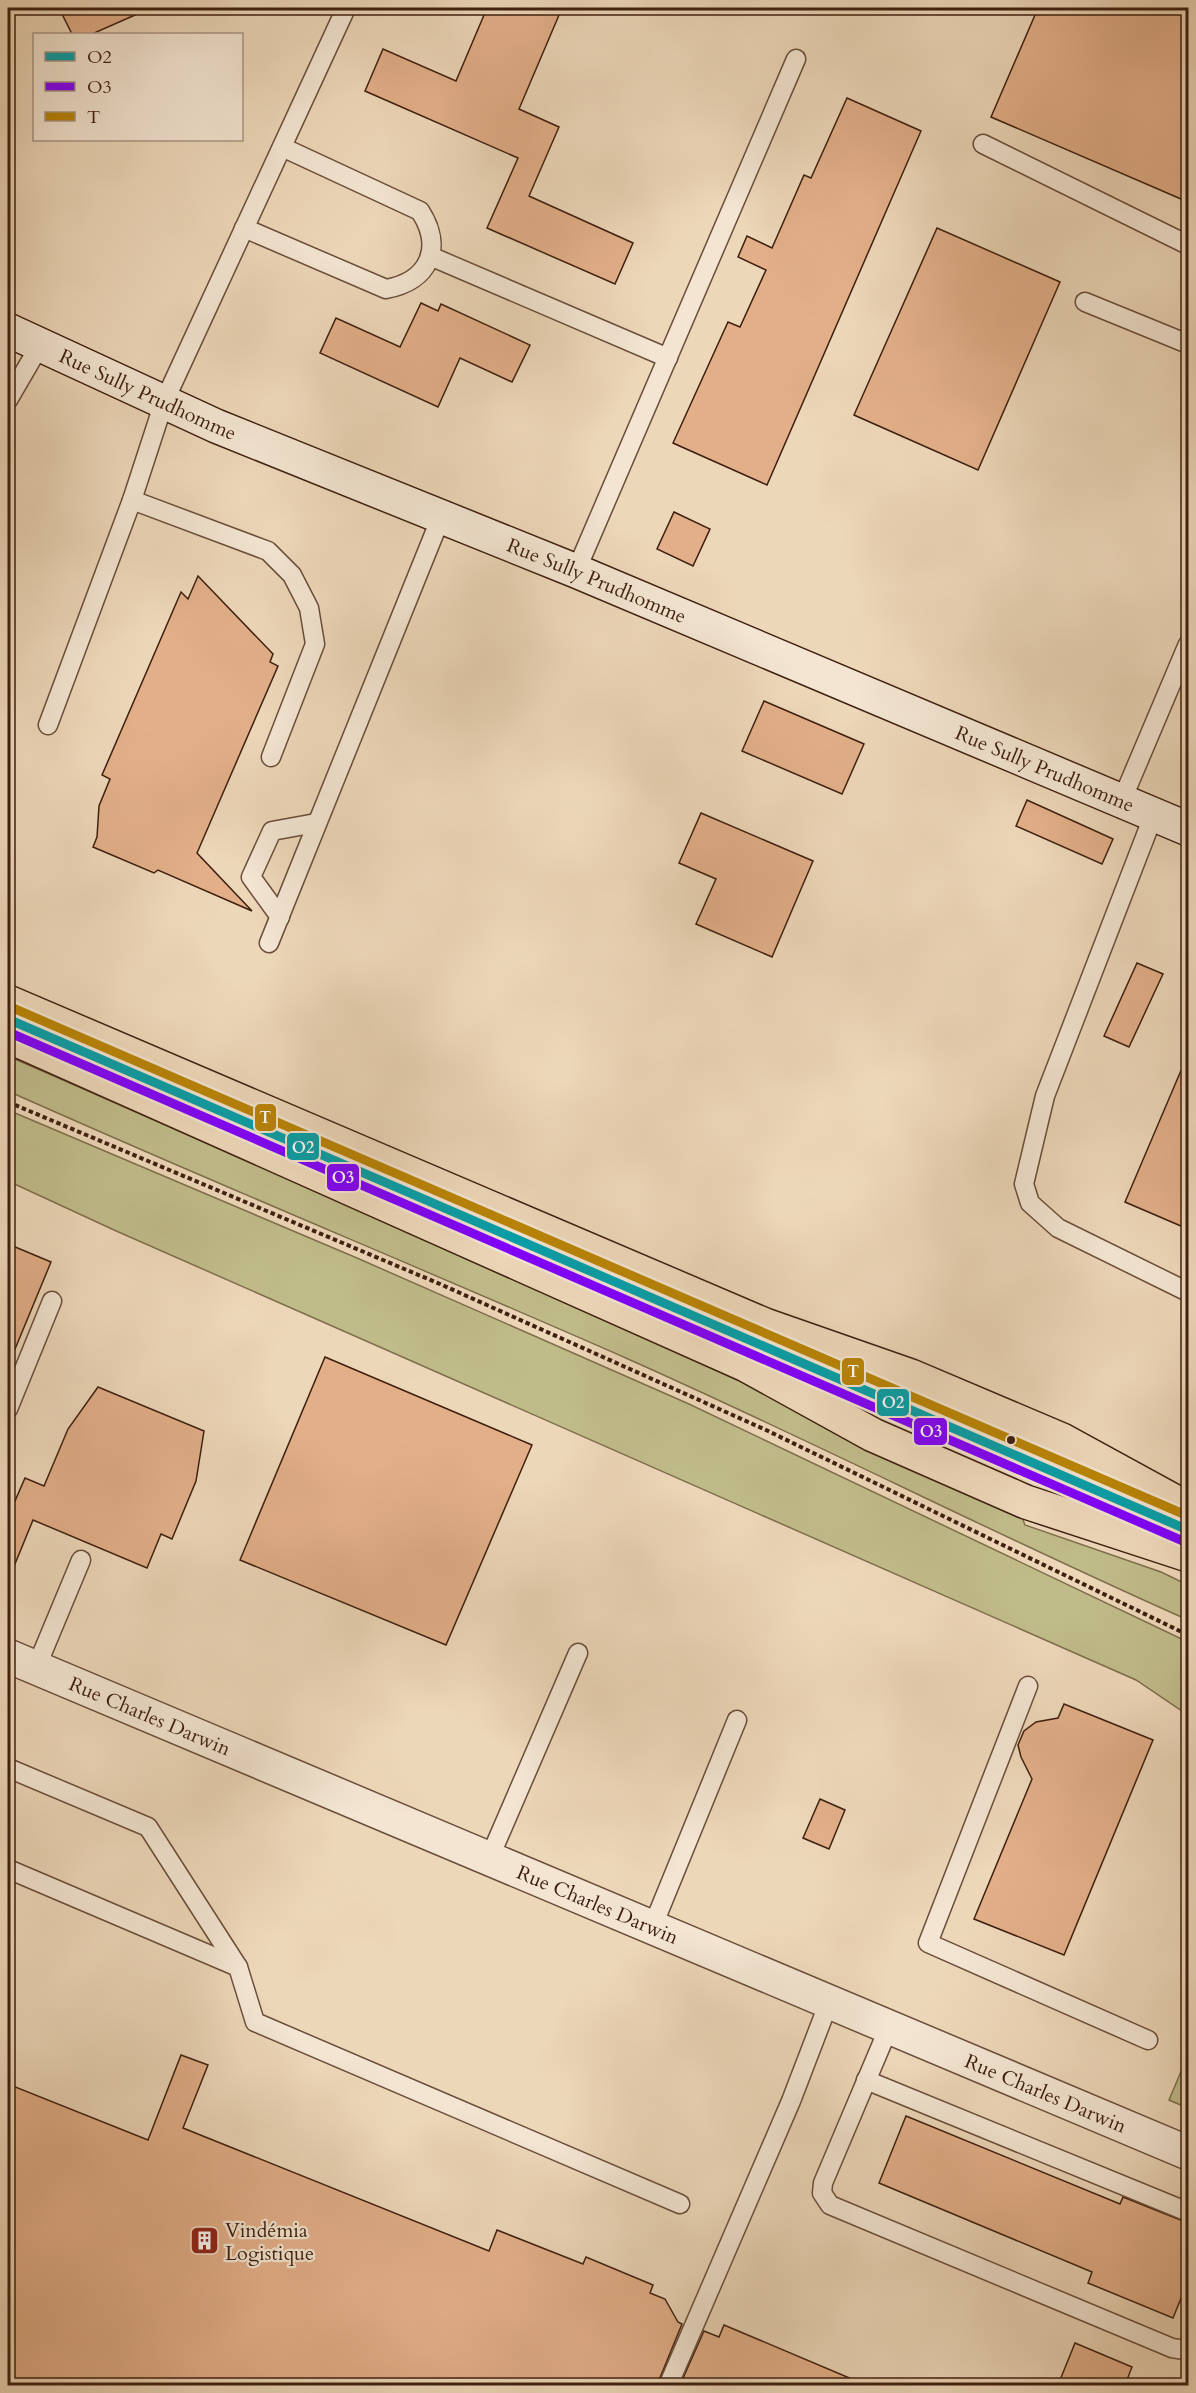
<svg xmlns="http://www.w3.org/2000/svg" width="1196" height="2393" font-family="Cardo,serif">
<rect width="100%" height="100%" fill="#edd7b9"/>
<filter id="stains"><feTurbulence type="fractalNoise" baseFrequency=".00333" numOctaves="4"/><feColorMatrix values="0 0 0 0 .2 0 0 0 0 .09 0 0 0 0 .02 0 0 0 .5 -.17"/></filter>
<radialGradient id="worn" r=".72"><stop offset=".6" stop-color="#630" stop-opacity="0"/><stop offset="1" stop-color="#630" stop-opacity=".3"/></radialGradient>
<g fill="#c0bc8a" stroke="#7f6e4c" stroke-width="1.5">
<path d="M8 1056 737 1375 1019 1510 1025 1525 1161 1572 1188 1585V1620C1000 1537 817 1443 628 1359 422 1268 213 1183 8 1091Z"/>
<polygon points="8,1110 357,1258 689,1404 1188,1642 1188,1715 1136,1680 114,1230 8,1181"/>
<polygon points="1188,2055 1188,2108 1169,2100"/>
</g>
<g fill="#e2af89" stroke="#3e1f0f" stroke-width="1.5">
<polygon points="59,8 151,8 92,34 72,34"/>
<polygon points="487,8 562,8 519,109 559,127 529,196 633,243 615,284 487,228 518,158 365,91 383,49 456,81"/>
<polygon points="1038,8 1188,8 1188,202 991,117"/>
<polygon points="847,98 921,131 767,485 673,443 728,322 740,327 766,270 738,257 747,236 772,248 804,175 811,178"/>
<polygon points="937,228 1060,282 978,470 854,415"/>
<polygon points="421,303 438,311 441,304 530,345 512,382 460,358 438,407 320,353 336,318 400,347"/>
<polygon points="674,512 710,529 693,566 657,549"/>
<polygon points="198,576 273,654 270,662 278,666 197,853 252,911 158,870 154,873 93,847 97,837 99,806 110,779 102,775 181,592 188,599"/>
<polygon points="764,701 864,744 842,794 742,751"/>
<polygon points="1027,800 1113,839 1102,864 1016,826"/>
<polygon points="701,813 813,861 772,957 696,924 716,879 679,863"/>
<polygon points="1137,963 1163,974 1129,1047 1104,1036"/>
<polygon points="1188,1054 1188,1229 1125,1202"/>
<polygon points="8,1244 51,1262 8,1366"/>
<polygon points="325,1357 532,1445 446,1645 240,1560"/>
<polygon points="98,1387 204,1431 196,1481 172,1539 161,1534 147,1568 33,1520 8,1581 8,1517 25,1478 44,1486 68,1429"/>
<polygon points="1064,1704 1153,1740 1064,1955 974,1919 1032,1779 1021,1757 1018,1745 1024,1731 1036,1722 1058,1718"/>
<polygon points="820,1799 845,1810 829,1849 803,1838"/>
<polygon points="181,2055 208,2065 183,2128 489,2251 497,2230 583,2264 586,2257 653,2285 650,2293 665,2299 678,2322 682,2324 657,2385 8,2385 8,2084 148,2140"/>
<polygon points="906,2116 1120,2204 1123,2197 1188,2223 1188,2281 1173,2318 1088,2283 1092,2272 879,2183"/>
<polygon points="724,2325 866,2385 680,2385 704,2331 719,2337"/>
<polygon points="1075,2343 1132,2367 1125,2385 1058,2385"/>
</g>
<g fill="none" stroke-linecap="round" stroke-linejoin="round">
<defs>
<g id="lane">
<polyline points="983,144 1188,245"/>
<path d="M244 228 386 289C429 281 444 248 420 211L282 147"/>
<polyline points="430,256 668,358"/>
<polyline points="1085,302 1188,344"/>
<polyline points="8,400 40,345"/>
<polyline points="132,500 268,551 292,575 309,608 315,644 271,757"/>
<polyline points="576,571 796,59"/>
<polyline points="48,725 132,500 164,402 346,8"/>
<polyline points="1122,800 1188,644"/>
<polyline points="1154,814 1045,1096 1024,1184 1030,1203 1058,1228 1188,1292"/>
<polyline points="280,917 251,877 272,831 316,823"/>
<polyline points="269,943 441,517"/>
<polyline points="154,1083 1188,1529"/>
<polyline points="8,1409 52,1301"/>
<polyline points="36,1668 81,1560"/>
<polyline points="1028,1686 928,1943 1148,2040"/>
<polyline points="8,1768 148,1827 238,1967"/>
<polyline points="489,1859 578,1653"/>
<polyline points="8,1869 238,1967 255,2022 680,2204"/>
<polyline points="652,1928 737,1720"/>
<polyline points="889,2027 823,2183 822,2193 830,2205 1172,2348 1185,2350 1188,2348"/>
<polyline points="866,2080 1188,2212"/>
<polyline points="668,2386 791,2101 829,2002"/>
</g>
<g id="street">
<path id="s1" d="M8 1656 1188 2153"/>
</g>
<g id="secondary">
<path id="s2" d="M8 330 216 426 576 571 1188 829"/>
</g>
<g id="primary">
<polyline points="8,1002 765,1325 911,1376 1062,1440 1188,1509"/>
<polyline points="8,1036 746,1365 873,1435 1026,1502 1188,1555"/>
</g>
</defs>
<use href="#lane" stroke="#6a4d3a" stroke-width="21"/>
<use href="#street" stroke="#6a4d3a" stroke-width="36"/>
<use href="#secondary" stroke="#3e1f0f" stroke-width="36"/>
<use href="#primary" stroke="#3e1f0f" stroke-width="36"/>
<polyline stroke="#3e1f0f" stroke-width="4" stroke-dasharray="4.5 3" stroke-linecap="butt" points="8,1102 440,1284 766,1430 1188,1635"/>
<use href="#lane" stroke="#f3e5d2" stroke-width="18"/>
<use href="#street" stroke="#f3e5d2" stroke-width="33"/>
<use href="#secondary" stroke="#f3e5d2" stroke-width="33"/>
<use href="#primary" stroke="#edd7b9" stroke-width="33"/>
<defs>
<polyline id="bus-1" points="8,1019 1188,1530"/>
<polyline id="bus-2" points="8,1032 1183,1541"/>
<polyline id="bus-3" points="13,1008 1188,1516"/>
</defs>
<use href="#bus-1" stroke="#f3e5d2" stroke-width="14"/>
<use href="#bus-2" stroke="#f3e5d2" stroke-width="14"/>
<use href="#bus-3" stroke="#f3e5d2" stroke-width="14"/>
<use href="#bus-1" stroke="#069fa9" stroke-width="9"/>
<use href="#bus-2" stroke="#8000ff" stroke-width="9"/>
<use href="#bus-3" stroke="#b98405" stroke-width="9"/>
</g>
<defs>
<symbol id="building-square" viewBox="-11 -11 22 22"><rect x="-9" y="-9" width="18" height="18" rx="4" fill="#8f2418" stroke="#f3e5d2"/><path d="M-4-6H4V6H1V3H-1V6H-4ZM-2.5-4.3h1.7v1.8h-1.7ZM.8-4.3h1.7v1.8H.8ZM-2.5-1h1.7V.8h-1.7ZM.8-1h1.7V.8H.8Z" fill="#fff"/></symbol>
</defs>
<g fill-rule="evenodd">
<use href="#building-square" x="188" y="2224" width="33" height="33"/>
</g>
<circle fill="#3e1f0f" stroke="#f3e5d2" stroke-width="2" cx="1011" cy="1440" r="5"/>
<g text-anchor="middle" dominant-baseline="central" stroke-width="4.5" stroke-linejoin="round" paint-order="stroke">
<g font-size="20" fill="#3e1f0f" stroke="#f3e5d2">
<text stroke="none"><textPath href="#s2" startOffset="154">Rue Sully Prudhomme</textPath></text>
<text stroke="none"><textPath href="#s2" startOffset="640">Rue Sully Prudhomme</textPath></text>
<text stroke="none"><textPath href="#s2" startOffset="1126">Rue Sully Prudhomme</textPath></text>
<text stroke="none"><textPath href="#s1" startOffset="154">Rue Charles Darwin</textPath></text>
<text stroke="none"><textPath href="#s1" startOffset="640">Rue Charles Darwin</textPath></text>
<text stroke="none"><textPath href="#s1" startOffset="1126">Rue Charles Darwin</textPath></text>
</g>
<g font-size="20" fill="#3e1f0f" stroke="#f3e5d2" text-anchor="start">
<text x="225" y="2230">Vindémia<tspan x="225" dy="23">Logistique</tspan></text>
</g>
</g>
<g stroke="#f3e5d2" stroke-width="2">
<rect x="254" y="1103" width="23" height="29" rx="6" fill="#b98405"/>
<rect x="286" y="1132" width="34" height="29" rx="6" fill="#069fa9"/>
<rect x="326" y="1163" width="34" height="29" rx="6" fill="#8000ff"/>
<rect x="841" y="1357" width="24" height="29" rx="6" fill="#b98405"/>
<rect x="876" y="1388" width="34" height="29" rx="6" fill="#069fa9"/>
<rect x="913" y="1417" width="35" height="29" rx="6" fill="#8000ff"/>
</g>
<g font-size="16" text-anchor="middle" font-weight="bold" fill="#fff">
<text x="265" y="1123">T</text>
<text x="303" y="1153">O2</text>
<text x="343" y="1183">O3</text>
<text x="853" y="1377">T</text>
<text x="893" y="1408">O2</text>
<text x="931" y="1437">O3</text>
</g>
<rect width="1196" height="2393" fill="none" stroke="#edd7b9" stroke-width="30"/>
<rect x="9" y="9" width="1178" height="2375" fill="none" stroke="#3e1f0f" stroke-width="3"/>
<rect x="15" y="15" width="1166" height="2363" fill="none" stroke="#3e1f0f" stroke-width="1.5"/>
<rect x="33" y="33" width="210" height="108" fill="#f3e5d2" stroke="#ab9684" stroke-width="1.5"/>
<rect x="45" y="52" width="30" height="9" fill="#069fa9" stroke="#ab9684" stroke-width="1.5"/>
<text x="87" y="63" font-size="18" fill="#3e1f0f">O2</text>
<rect x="45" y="82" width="30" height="9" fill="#8000ff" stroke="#ab9684" stroke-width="1.5"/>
<text x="87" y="93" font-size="18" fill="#3e1f0f">O3</text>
<rect x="45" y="112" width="30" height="9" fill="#b98405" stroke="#ab9684" stroke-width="1.5"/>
<text x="87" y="123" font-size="18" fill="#3e1f0f">T</text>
<rect width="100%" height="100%" filter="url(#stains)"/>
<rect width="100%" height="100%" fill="url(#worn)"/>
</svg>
